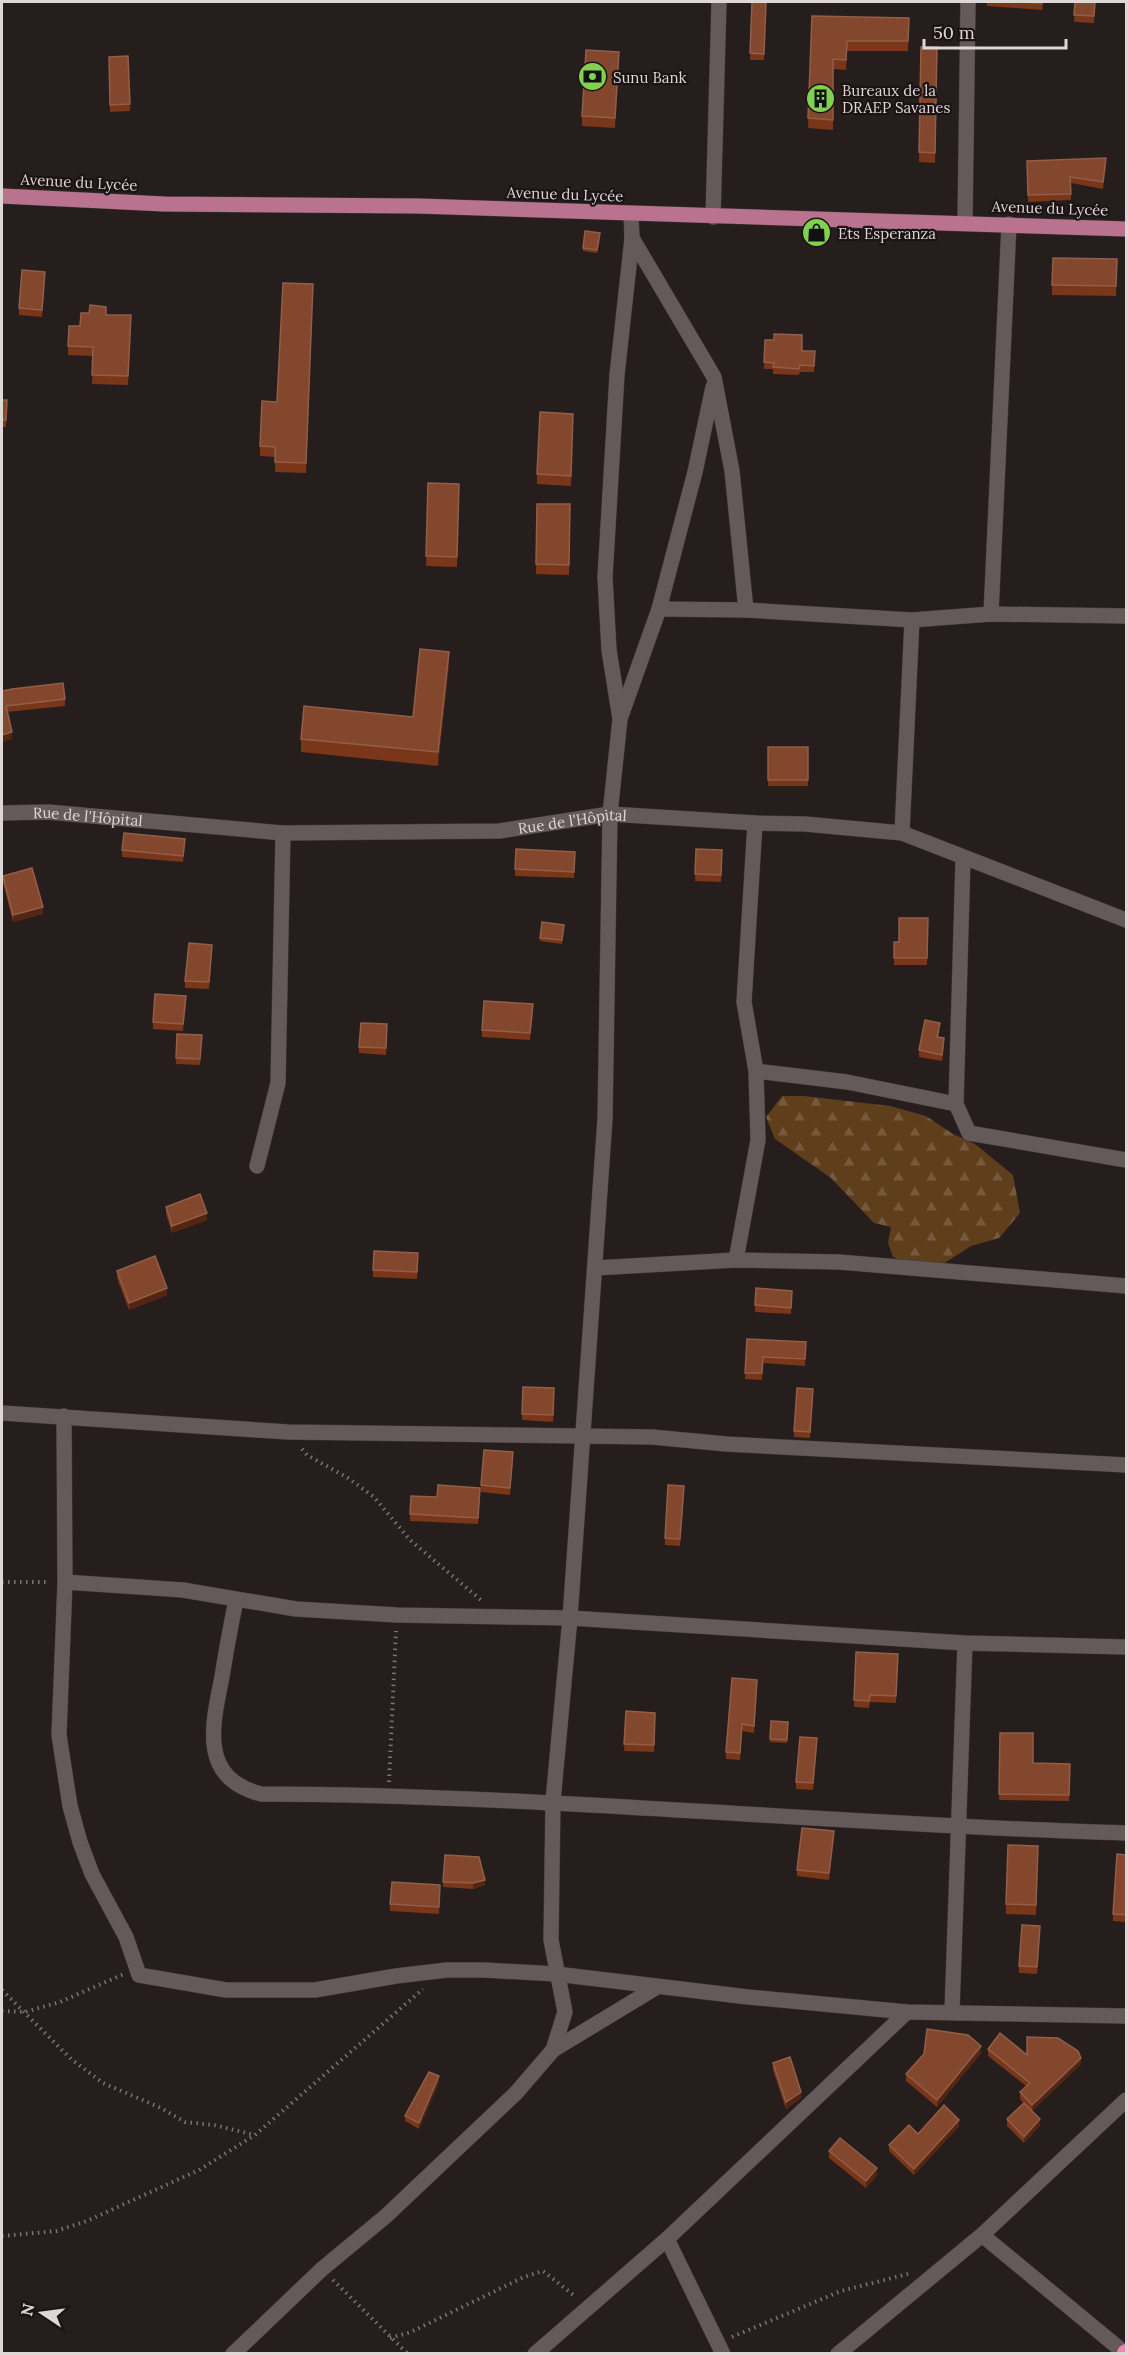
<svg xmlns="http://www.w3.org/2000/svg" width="1128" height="2355" font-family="Lora,serif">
<defs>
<pattern id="forest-firs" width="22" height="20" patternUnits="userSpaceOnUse" patternTransform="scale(1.5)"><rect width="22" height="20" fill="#5f3e1c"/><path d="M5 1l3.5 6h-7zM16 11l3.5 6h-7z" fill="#76593c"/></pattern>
</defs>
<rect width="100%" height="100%" fill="#261d1d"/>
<polygon fill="url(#forest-firs)" points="782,1096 804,1096 890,1106 926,1116 953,1134 975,1144 1013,1175 1020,1213 999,1238 971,1246 940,1266 909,1264 893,1257 888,1243 891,1227 874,1223 831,1178 775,1139 766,1117"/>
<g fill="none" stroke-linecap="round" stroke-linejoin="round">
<defs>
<g id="minor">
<polyline points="713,217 719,2"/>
<polyline points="965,223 968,2"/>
<polyline points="632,238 714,377 732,471 746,610"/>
<polyline points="659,609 746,610 912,620 991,614 1126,616"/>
<polyline points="991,614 1009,224"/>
<polyline points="621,716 659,609 695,472 713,387"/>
<path id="s1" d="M2 813 48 812 283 833 499 831 610 814 755 823 805 824 902 833 1126 920"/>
<polyline points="902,833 912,620"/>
<polyline points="756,1071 847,1082 956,1104 969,1133 1126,1160"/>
<polyline points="956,1104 963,859"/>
<polyline points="257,1166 278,1083 283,833"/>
<polyline points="736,1260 758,1140 756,1071 744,1002 755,823"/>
<polyline points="595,1268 736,1260 839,1262 1126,1286"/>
<polyline points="2,1413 288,1432 652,1437 726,1444 1126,1465"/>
<polyline points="64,1416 65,1582 59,1735 70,1806 80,1842 92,1874 126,1937 139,1975 226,1990 315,1990 396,1976 447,1970 484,1970 556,1974 748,1997 907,2012 1126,2016"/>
<polyline points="65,1582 183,1590 296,1609 397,1615 570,1618 965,1643 1126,1647"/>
<path d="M236 1600C231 1625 226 1651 222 1677 212 1726 199 1778 261 1794 551 1795 837 1825 1126 1833"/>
<polyline points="952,2011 965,1643"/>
<polyline points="553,2050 657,1987"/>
<polyline points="982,2235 1126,2354"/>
<polyline points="667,2239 723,2354"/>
<polyline points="233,2354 322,2269 386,2216 516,2093 553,2050 565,2012 551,1940 553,1801 570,1618 605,1119 610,814 620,719 609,650 605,577 617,375 632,238 631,214"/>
<polyline points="535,2354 667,2239 907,2012"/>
<polyline points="838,2354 982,2235 1126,2100"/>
</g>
<polyline id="major" points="2,196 164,204 418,206 1126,229"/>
<polyline id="highway" points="1126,2354 1126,2353"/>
</defs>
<use href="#minor" stroke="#403a3a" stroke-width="16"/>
<use href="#major" stroke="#403a3a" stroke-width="16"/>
<use href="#highway" stroke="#403a3a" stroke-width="20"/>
<g stroke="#7c7474" stroke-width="4" stroke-dasharray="1.5 4.5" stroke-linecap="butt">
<polyline points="302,1449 307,1455 348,1478 374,1497 410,1540 481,1600"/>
<polyline points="2,1582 49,1582"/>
<polyline points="389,1782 396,1631"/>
<polyline points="2,1990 71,2059 103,2083 161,2108 185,2122 214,2125 255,2135"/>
<polyline points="2,2011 25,2012 60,2002 124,1974"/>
<polyline points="2,2236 56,2231 87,2221 199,2170 255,2135 423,1989"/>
<polyline points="333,2280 408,2354"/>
<polyline points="732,2337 841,2291 908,2274"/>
<polyline points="390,2338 411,2332 524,2277 543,2271 576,2297"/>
</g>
<use href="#minor" stroke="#645a5a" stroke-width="15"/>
<use href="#major" stroke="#b9738f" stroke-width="15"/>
<use href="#highway" stroke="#f284b2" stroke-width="18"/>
</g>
<g fill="#793618">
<polygon points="752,2 766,2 764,60 750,60"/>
<polygon points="987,2 1043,2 1042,10 987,6"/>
<polygon points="1075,2 1095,2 1094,23 1074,22"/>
<polygon points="812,16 909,28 908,51 847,51 846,70 833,69 833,130 808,128"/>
<polygon points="921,47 937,47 935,163 919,162"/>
<polygon points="128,56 130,111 110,112 109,57"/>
<polygon points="619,62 615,128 582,126 582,116"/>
<polygon points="1027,161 1106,165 1103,189 1071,183 1071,200 1028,202"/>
<polygon points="600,237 597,253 583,251 583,248"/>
<polygon points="1117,259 1116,296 1052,295 1052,285"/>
<polygon points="45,279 42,317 19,315 19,308"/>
<polygon points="313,284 306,473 275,472 275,457 260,456 260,446 277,402"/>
<polygon points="106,315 131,315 128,385 92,384 93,356 68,355 68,346 80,326"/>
<polygon points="765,340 802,351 815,351 814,372 800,372 799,375 773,374 773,369 764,369"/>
<polygon points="2,400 7,400 6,427 2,427"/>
<polygon points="573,424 571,486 537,484 537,474"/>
<polygon points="428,483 459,484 457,567 426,566"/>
<polygon points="537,504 570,504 569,575 536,574"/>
<polygon points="449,665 438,766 301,752 301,739 413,717"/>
<polygon points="2,691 65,699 65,706 7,712 12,739"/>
<rect x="768" y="747" width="40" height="39"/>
<polygon points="185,846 183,862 122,857 122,850"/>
<polygon points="696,849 722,850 721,882 695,881"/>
<polygon points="575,852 574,878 515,876 515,869"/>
<polygon points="3,876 43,914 13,922 3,883"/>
<polygon points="928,918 927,965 894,965 894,958 899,942"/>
<polygon points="542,922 564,925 562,944 540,941"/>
<polygon points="212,952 209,989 185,988 185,981"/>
<polygon points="186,1003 183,1031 153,1029 153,1022"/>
<polygon points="533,1011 530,1040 482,1037 482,1030"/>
<polygon points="387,1024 386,1055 359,1053 359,1047"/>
<polygon points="940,1030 938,1037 944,1045 942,1061 919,1057 919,1050"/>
<polygon points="177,1034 202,1035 200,1065 176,1064"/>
<polygon points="166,1207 207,1220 172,1233 166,1214"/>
<polygon points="418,1253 417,1279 373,1277 373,1270"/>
<polygon points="117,1271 167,1295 129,1310 117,1278"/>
<polygon points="792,1291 791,1314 755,1312 755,1305"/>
<polygon points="747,1339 806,1342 805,1366 763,1363 762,1380 745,1379"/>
<polygon points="523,1387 554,1388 553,1422 522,1420"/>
<polygon points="813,1396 810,1438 794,1437 794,1431"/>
<polygon points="513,1459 510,1495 481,1492 481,1485"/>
<polygon points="684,1493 680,1546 665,1545 665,1538"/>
<polygon points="480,1494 478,1524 410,1521 410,1514 437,1497"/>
<polygon points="856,1652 898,1654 896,1703 870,1702 869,1708 854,1707"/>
<polygon points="757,1687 754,1733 742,1731 740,1760 726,1759 726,1752"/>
<polygon points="626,1711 655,1713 654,1752 624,1751"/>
<polygon points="771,1721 788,1722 787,1743 770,1742"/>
<polygon points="1000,1733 1033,1763 1070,1764 1069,1801 999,1800"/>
<polygon points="817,1745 813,1790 796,1789 796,1782"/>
<polygon points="834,1838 829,1880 797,1876 797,1870"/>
<polygon points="445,1855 485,1885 473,1889 443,1887"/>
<polygon points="1126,1855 1126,1922 1113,1921 1113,1914"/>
<polygon points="1038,1856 1036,1915 1006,1914 1006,1904"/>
<polygon points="440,1892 439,1914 390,1911 390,1904"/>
<polygon points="1040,1933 1037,1974 1019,1973 1019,1966"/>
<polygon points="988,2049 1081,2064 1032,2111 1040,2126 1024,2143 1007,2126 1007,2119 1024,2104 1020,2099 1020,2092 1026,2086 988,2056"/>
<polygon points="981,2053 937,2107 906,2081 906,2074"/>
<polygon points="773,2063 801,2098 786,2109 773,2070"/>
<polygon points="439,2082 419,2129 405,2121 405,2116"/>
<polygon points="959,2126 914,2175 889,2151 889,2145 918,2134"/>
<polygon points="829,2151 877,2175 866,2188 829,2158"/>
</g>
<g fill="#532512">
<polygon points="619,52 619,62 615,128 615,118"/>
<polygon points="1106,158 1106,165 1103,189 1103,182"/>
<polygon points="449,652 449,665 438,766 438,752"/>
<polygon points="12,732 12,739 2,742 2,735"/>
<polygon points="43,907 43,914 13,922 13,915"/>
<polygon points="944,1038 944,1045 942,1061 942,1055"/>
<polygon points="207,1213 207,1220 172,1233 172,1226"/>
<polygon points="167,1288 167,1295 129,1310 129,1303"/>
<polygon points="834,1831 834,1838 829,1880 829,1873"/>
<polygon points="485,1880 485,1885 473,1889 473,1883"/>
<polygon points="981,2046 981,2053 937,2107 937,2100"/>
<polygon points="1081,2058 1081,2064 1032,2111 1032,2105"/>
<polygon points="439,2076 439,2082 419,2129 419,2123"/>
<polygon points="801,2092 801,2098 786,2109 786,2102"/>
<polygon points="1040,2119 1040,2126 1024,2143 1024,2137"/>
<polygon points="959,2120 959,2126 914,2175 914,2169"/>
<polygon points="877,2168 877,2175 866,2188 866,2181"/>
</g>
<g fill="#83472d" stroke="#915e48" stroke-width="1.5">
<polygon points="752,2 766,2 764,54 750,53"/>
<polygon points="1021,2 1042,2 1042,3"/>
<polygon points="1075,2 1095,2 1094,16 1074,15"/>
<polygon points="812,16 909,18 908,41 847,41 846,60 833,59 833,120 808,118"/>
<polygon points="921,47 937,47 935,153 919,152"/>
<polygon points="586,50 619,52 615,118 582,116"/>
<polygon points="128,56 130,104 110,105 109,57"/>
<polygon points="1106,158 1103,182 1070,177 1071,194 1028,195 1027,161"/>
<polygon points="585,231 600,233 597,250 583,248"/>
<polygon points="1053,258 1117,259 1116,286 1052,285"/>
<polygon points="22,270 45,272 42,310 19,308"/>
<polygon points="283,283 313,284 306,463 275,462 275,447 260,446 262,401 277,402"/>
<polygon points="90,305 106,307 106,315 131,315 128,376 92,375 93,347 68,346 69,326 80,326 81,313 89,313"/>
<polygon points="774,334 802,335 802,351 815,351 814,366 800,365 799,369 773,367 774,363 764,362 765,340 774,340"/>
<polygon points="2,400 7,400 6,420 2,420"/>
<polygon points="540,412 573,414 571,476 537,474"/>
<polygon points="428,483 459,484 457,557 426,556"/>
<polygon points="537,504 570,504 569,565 536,564"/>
<polygon points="420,649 449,652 438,752 301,739 304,706 413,717"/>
<polygon points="63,683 65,699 6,706 12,732 2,735 2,691 12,689"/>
<rect x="768" y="747" width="40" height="33"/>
<polygon points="124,833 185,839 183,856 122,850"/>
<polygon points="516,849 575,852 574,872 515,869"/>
<polygon points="696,849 722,850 721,875 695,874"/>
<polygon points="32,868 43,907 13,915 3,876"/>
<polygon points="899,918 928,918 927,958 894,958 894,942 899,942"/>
<polygon points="542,922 564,925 562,940 540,938"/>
<polygon points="189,943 212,945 209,982 185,981"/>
<polygon points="155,994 186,996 183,1024 153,1022"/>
<polygon points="484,1001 533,1004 530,1033 482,1030"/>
<polygon points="925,1020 940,1023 937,1037 944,1038 942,1055 919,1050"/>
<polygon points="361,1023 387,1024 386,1048 359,1047"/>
<polygon points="177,1034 202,1035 200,1059 176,1058"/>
<polygon points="200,1194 207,1213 172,1226 166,1207"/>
<polygon points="374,1251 418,1253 417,1272 373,1270"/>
<polygon points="155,1256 167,1288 129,1303 117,1271"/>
<polygon points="756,1288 792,1291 791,1308 755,1305"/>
<polygon points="747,1339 806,1342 805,1359 763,1357 762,1373 745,1373"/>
<polygon points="523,1387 554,1388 553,1415 522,1414"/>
<polygon points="797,1388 813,1389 810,1432 794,1431"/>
<polygon points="484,1450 513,1452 510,1488 481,1485"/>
<polygon points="438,1485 480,1488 478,1518 410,1514 411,1496 437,1497"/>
<polygon points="668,1485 684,1486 680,1539 665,1538"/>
<polygon points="856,1652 898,1654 896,1696 870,1695 869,1701 854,1700"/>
<polygon points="732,1678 757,1680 754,1726 742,1724 740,1753 726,1752"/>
<polygon points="626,1711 655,1713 654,1745 624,1744"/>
<polygon points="771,1721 788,1722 787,1740 770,1739"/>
<polygon points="1000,1733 1033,1733 1033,1763 1070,1764 1069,1795 999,1794"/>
<polygon points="800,1737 817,1738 813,1783 796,1782"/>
<polygon points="802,1828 834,1831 829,1873 797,1870"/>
<polygon points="1008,1845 1038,1846 1036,1905 1006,1904"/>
<polygon points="1117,1854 1126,1855 1126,1915 1113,1914"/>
<polygon points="445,1855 479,1857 485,1880 473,1883 443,1882"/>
<polygon points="392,1882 440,1885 439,1907 390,1904"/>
<polygon points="1022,1925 1040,1926 1037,1967 1019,1966"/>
<polygon points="927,2029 968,2035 981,2046 937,2100 906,2074 924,2054"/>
<polygon points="1000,2033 1027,2055 1027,2037 1058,2038 1078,2051 1081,2058 1032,2105 1020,2092 1030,2083 988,2049"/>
<polygon points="790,2057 801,2092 786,2102 773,2063"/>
<polygon points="429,2072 439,2076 419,2123 405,2116"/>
<polygon points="1024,2103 1040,2119 1024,2137 1007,2119"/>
<polygon points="944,2105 959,2120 914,2169 889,2145 909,2125 918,2134"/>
<polygon points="840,2138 877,2168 866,2181 829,2151"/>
</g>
<defs>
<symbol id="bank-disc" viewBox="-11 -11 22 22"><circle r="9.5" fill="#82d050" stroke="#1c1414"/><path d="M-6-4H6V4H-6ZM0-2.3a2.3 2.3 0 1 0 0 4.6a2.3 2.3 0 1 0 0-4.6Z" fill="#111"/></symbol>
<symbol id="building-disc" viewBox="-11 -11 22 22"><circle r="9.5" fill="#82d050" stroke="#1c1414"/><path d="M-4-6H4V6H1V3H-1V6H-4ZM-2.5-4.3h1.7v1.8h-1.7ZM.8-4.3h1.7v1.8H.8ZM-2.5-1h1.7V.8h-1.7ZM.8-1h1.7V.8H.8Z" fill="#111"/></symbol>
<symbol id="shop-disc" viewBox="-11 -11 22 22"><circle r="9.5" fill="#82d050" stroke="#1c1414"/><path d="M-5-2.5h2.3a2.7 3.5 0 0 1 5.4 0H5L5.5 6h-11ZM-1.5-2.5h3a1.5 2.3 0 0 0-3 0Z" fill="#111"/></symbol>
</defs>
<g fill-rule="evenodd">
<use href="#bank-disc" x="576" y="60" width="33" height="33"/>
<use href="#building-disc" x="804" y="82" width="33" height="33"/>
<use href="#shop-disc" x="800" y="216" width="33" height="33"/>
</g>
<g text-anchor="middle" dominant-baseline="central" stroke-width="4.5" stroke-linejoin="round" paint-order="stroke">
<g font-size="15" fill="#ddd7d7" stroke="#1c1414" text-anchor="start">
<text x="613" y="77">Sunu Bank</text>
<text x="842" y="90">Bureaux de la<tspan x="842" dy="17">DRAEP Savanes</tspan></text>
<text x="838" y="233">Ets Esperanza</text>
</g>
<g font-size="15" fill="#ddd7d7" stroke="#1c1414">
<text transform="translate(79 182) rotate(3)">Avenue du Lycée</text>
<text transform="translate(565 194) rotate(2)">Avenue du Lycée</text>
<text transform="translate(1050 208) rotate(2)">Avenue du Lycée</text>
<text stroke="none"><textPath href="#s1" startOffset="86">Rue de l'Hôpital</textPath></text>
<text stroke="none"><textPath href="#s1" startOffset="572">Rue de l'Hôpital</textPath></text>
</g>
</g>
<rect width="1128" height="2355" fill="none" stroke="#ddd7d7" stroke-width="6"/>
<g transform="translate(42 2313) rotate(283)" stroke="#1c1414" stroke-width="4.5" paint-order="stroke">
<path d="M0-4.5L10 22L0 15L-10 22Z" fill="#ddd7d7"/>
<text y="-9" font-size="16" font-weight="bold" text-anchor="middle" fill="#ddd7d7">N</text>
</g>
<path d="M924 39v9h142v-9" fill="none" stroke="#ddd7d7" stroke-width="3"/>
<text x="933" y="39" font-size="18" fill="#ddd7d7" stroke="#1c1414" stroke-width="4.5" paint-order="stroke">50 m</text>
</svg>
